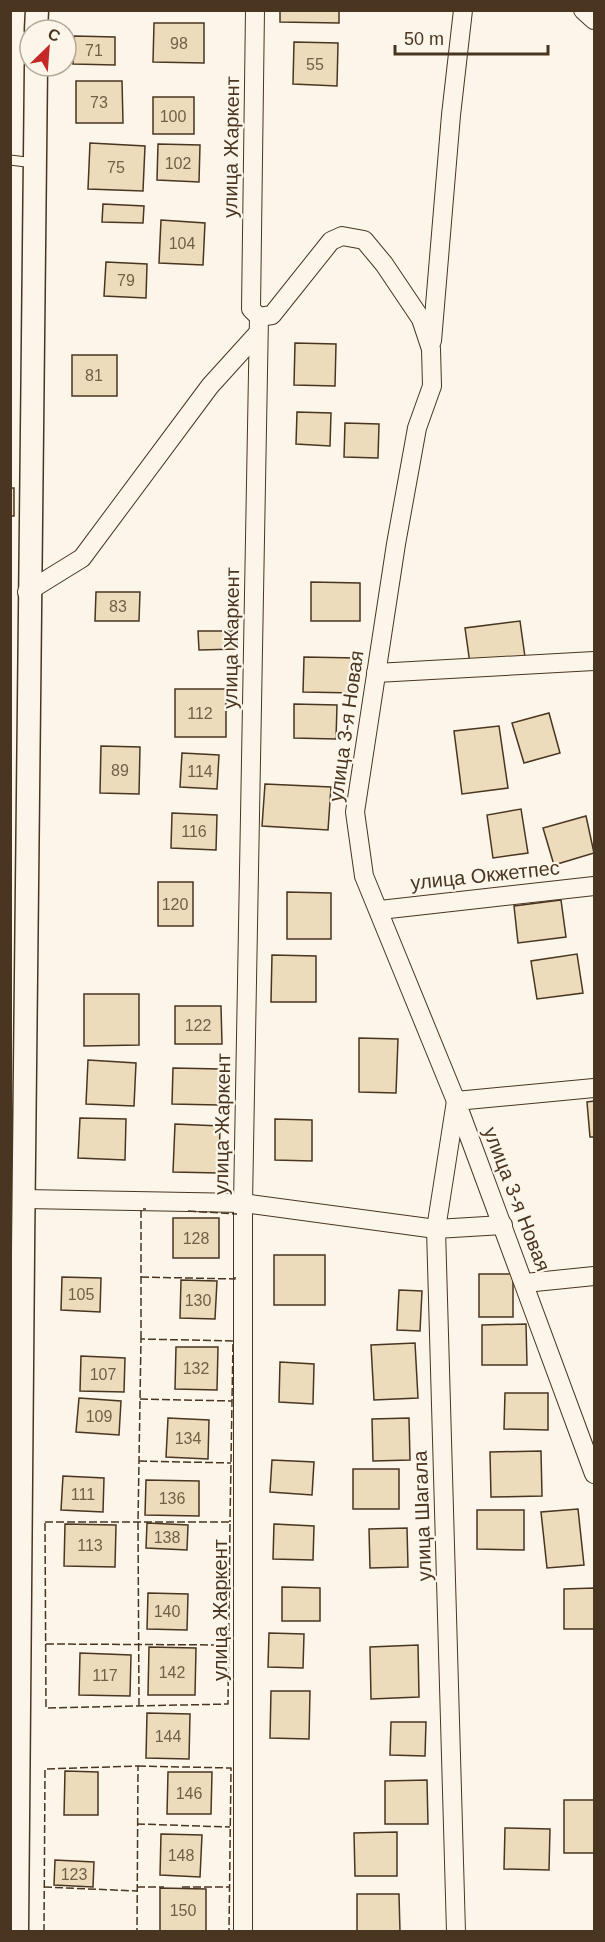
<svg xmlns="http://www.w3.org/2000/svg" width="605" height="1942" font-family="Arial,sans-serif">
<rect width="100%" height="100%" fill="#fbf6e9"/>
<g fill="#ecdcbc" stroke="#4a3520" stroke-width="1.5">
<polygon points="280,10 339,10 339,23 280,22"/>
<polygon points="154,23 204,23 204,63 153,62"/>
<polygon points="74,36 115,37 115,65 73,64"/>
<polygon points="294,42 338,43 337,86 293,84"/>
<polygon points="76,81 122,81 123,123 76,123"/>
<rect x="153" y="97" width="41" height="37"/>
<polygon points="90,143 145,146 143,191 88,189"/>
<polygon points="158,144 200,145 199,182 157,180"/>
<polygon points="103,204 144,206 143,223 102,222"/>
<polygon points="161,220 205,223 203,265 159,263"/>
<polygon points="106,262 147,264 146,298 104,296"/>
<polygon points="295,343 336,344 335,386 294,385"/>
<rect x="72" y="355" width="45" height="41"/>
<polygon points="297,412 331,413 330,446 296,444"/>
<polygon points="345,423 379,424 378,458 344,457"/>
<rect x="10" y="488" width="4" height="28"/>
<polygon points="311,582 360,583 360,621 311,621"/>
<polygon points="96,592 140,592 139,621 95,621"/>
<polygon points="520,621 525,657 470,664 465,628"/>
<polygon points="198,631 237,631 237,649 199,650"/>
<polygon points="304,657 357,658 356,693 303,692"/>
<rect x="175" y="689" width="51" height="48"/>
<polygon points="294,704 337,705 336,739 294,738"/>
<polygon points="549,713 560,753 524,763 512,723"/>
<polygon points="499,726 508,788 462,794 454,731"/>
<polygon points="101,746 140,747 139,794 100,793"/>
<polygon points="182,753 219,755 217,789 180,787"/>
<polygon points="265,784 331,787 328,830 262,826"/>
<polygon points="521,809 528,853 493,858 487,815"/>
<polygon points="172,813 217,815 216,850 171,848"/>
<polygon points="586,816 594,853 554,865 543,828"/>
<rect x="158" y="882" width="35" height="44"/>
<polygon points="287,892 331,893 331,939 287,939"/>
<polygon points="561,900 566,937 518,943 514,906"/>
<polygon points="577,954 583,993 537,999 531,961"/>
<polygon points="272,955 316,956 316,1002 271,1002"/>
<polygon points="84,994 139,994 139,1045 84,1046"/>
<polygon points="175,1006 221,1006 222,1044 175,1044"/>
<polygon points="359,1038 398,1039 396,1093 359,1092"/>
<polygon points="88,1060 136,1063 134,1106 86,1104"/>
<polygon points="173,1068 220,1069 219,1105 172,1104"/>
<polygon points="594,1101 594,1137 590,1137 587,1102"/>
<polygon points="80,1118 126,1119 125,1160 78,1158"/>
<polygon points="275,1119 312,1120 312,1161 275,1160"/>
<polygon points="175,1124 220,1126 219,1173 173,1172"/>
<rect x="173" y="1218" width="46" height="40"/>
<rect x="274" y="1255" width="51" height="50"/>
<rect x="479" y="1274" width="34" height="43"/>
<polygon points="62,1277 101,1278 100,1312 61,1310"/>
<polygon points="181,1280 217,1281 215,1319 180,1318"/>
<polygon points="399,1290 422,1291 420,1331 397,1330"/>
<polygon points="526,1324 527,1365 482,1365 482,1325"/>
<polygon points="415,1343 418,1398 374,1400 371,1345"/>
<polygon points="176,1347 218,1347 217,1390 175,1389"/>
<polygon points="81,1356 125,1358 124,1392 80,1391"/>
<polygon points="280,1362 314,1364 313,1404 279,1402"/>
<polygon points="505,1393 548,1393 548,1430 504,1429"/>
<polygon points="79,1398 121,1401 119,1435 76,1432"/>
<polygon points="168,1418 209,1420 208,1459 166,1457"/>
<polygon points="409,1418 410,1460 373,1461 372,1419"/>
<polygon points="541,1451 542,1496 491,1497 490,1452"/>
<polygon points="272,1460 314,1462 312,1495 270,1492"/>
<rect x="353" y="1469" width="46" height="40"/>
<polygon points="63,1476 104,1478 103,1512 61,1510"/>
<polygon points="146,1480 199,1481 199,1516 145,1515"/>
<polygon points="578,1509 584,1565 547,1568 541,1512"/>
<polygon points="477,1510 524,1510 524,1550 477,1549"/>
<polygon points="147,1523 188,1525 187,1550 146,1548"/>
<polygon points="65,1524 116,1525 115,1567 64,1566"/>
<polygon points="274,1524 314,1526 313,1560 273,1559"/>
<polygon points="407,1528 408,1567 370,1568 369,1529"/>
<polygon points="282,1587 320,1588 320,1621 282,1621"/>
<polygon points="594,1588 594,1629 564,1629 564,1589"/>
<polygon points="148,1593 188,1594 187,1630 147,1629"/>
<polygon points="269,1633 304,1634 303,1668 268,1667"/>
<polygon points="418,1645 419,1697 371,1699 370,1647"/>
<polygon points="149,1647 196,1648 195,1695 148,1695"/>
<polygon points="80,1653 131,1655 130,1696 79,1695"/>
<polygon points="271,1691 310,1691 309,1739 270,1738"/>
<polygon points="147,1713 190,1714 189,1759 146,1758"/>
<polygon points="391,1722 426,1722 425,1756 390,1755"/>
<polygon points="65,1771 98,1772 98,1815 64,1815"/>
<polygon points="168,1772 212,1772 211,1814 167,1814"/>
<polygon points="427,1780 428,1824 385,1824 385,1781"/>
<rect x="564" y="1800" width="30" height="53"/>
<polygon points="505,1828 550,1829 549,1870 504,1869"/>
<polygon points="397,1832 397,1876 355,1876 354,1833"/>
<polygon points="161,1834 202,1835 200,1877 160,1875"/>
<polygon points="55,1860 94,1862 93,1887 54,1885"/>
<polygon points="160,1888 206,1889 206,1932 160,1931"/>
<polygon points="357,1894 399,1894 400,1932 357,1932"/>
</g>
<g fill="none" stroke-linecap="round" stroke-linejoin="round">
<defs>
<polyline id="service" points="10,160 34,163"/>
<g id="minor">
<polyline points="255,10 251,309 259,317 272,315 331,241 342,236 364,240 384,264 421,319 431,349 432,386 417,428 396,544 355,812 364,876 456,1101 594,1474"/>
<polyline points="583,10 594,20"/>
<polyline points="432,341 451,115 463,10"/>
<polyline points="27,592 82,558 210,386 258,333"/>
<polyline points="376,673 594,661"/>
<polyline points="380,910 594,886"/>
<polyline points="25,1199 243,1203 436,1229 503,1225"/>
<polyline points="525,1283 594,1276"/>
<polyline points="243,1932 243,1203 259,317"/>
<polyline points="456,1932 436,1229 456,1101 594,1088"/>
</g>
<g id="tertiary">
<polyline points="36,30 37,10"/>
<path d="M17 1932C24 1310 25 688 36 66"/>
</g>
</defs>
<use href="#service" stroke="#4a3520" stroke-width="11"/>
<use href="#minor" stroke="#4a3520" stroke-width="20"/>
<use href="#tertiary" stroke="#4a3520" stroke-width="25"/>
<use href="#service" stroke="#fbf6e9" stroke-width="9"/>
<use href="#minor" stroke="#fbf6e9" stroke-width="18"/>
<use href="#tertiary" stroke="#fbf6e9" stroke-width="22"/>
<g stroke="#4a3520" stroke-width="1.5" stroke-dasharray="8 3" stroke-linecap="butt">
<polyline points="188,1211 237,1214"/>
<polyline points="141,1277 235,1279 235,1277"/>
<polyline points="141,1339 141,1209 146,1209"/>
<polyline points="140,1399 232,1401"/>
<polyline points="139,1461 231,1463"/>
<polygon points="45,1522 230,1522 228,1704 46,1708"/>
<polyline points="46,1644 229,1645"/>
<polyline points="139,1706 138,1522 141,1339 233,1341 230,1522"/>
<polyline points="138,1766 231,1768 229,1932"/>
<polyline points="137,1824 230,1827"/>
<polyline points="44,1887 137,1891"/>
<polyline points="137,1887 164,1887"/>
<polyline points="182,1887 229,1887"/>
<polyline points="44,1932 45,1769 138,1766 137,1932"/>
</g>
</g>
<g text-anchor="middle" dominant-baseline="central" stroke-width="4.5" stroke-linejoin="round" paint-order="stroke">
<g font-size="16" fill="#725f47">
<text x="179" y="43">98</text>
<text x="94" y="50">71</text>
<text x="315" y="64">55</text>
<text x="99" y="102">73</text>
<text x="173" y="116">100</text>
<text x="178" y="163">102</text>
<text x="116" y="167">75</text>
<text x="182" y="243">104</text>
<text x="126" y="280">79</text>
<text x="94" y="375">81</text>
<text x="118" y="606">83</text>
<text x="200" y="713">112</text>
<text x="120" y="770">89</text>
<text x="200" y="771">114</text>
<text x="194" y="831">116</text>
<text x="175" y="904">120</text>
<text x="198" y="1025">122</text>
<text x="196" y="1238">128</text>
<text x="81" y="1294">105</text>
<text x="198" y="1300">130</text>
<text x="196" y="1368">132</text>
<text x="103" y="1374">107</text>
<text x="99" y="1416">109</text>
<text x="188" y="1438">134</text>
<text x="83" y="1494">111</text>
<text x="172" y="1498">136</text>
<text x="167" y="1537">138</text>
<text x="90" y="1545">113</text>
<text x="167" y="1611">140</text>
<text x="172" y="1672">142</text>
<text x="105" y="1675">117</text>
<text x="168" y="1736">144</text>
<text x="189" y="1793">146</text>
<text x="181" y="1855">148</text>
<text x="74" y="1874">123</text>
<text x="183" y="1910">150</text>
</g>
<g font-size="20" fill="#4a3520" stroke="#fbf6e9">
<text transform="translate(231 147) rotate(-89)">улица Жаркент</text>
<text transform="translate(231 638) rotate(-89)">улица Жаркент</text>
<text transform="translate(346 726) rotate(-82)">улица 3-я Новая</text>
<text transform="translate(485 875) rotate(-6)">улица Окжетпес</text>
<text transform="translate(222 1124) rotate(-89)">улица Жаркент</text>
<text transform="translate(517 1199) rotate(69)">улица 3-я Новая</text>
<text transform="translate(422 1516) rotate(-92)">улица Шагала</text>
<text transform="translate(220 1610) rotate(-90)">улица Жаркент</text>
</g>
</g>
<rect width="605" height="1942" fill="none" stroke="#4a3520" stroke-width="24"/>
<g transform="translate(48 48) rotate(25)"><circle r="28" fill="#fbf6e9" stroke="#b4a999" stroke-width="1.5"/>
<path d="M0-4.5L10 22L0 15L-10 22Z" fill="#c62828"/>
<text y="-9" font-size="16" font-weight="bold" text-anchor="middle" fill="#4a3520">С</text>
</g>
<path d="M395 45v9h153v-9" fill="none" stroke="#4a3520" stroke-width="3"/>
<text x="404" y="45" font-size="18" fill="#4a3520" stroke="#fbf6e9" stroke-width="4.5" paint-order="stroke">50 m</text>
</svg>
